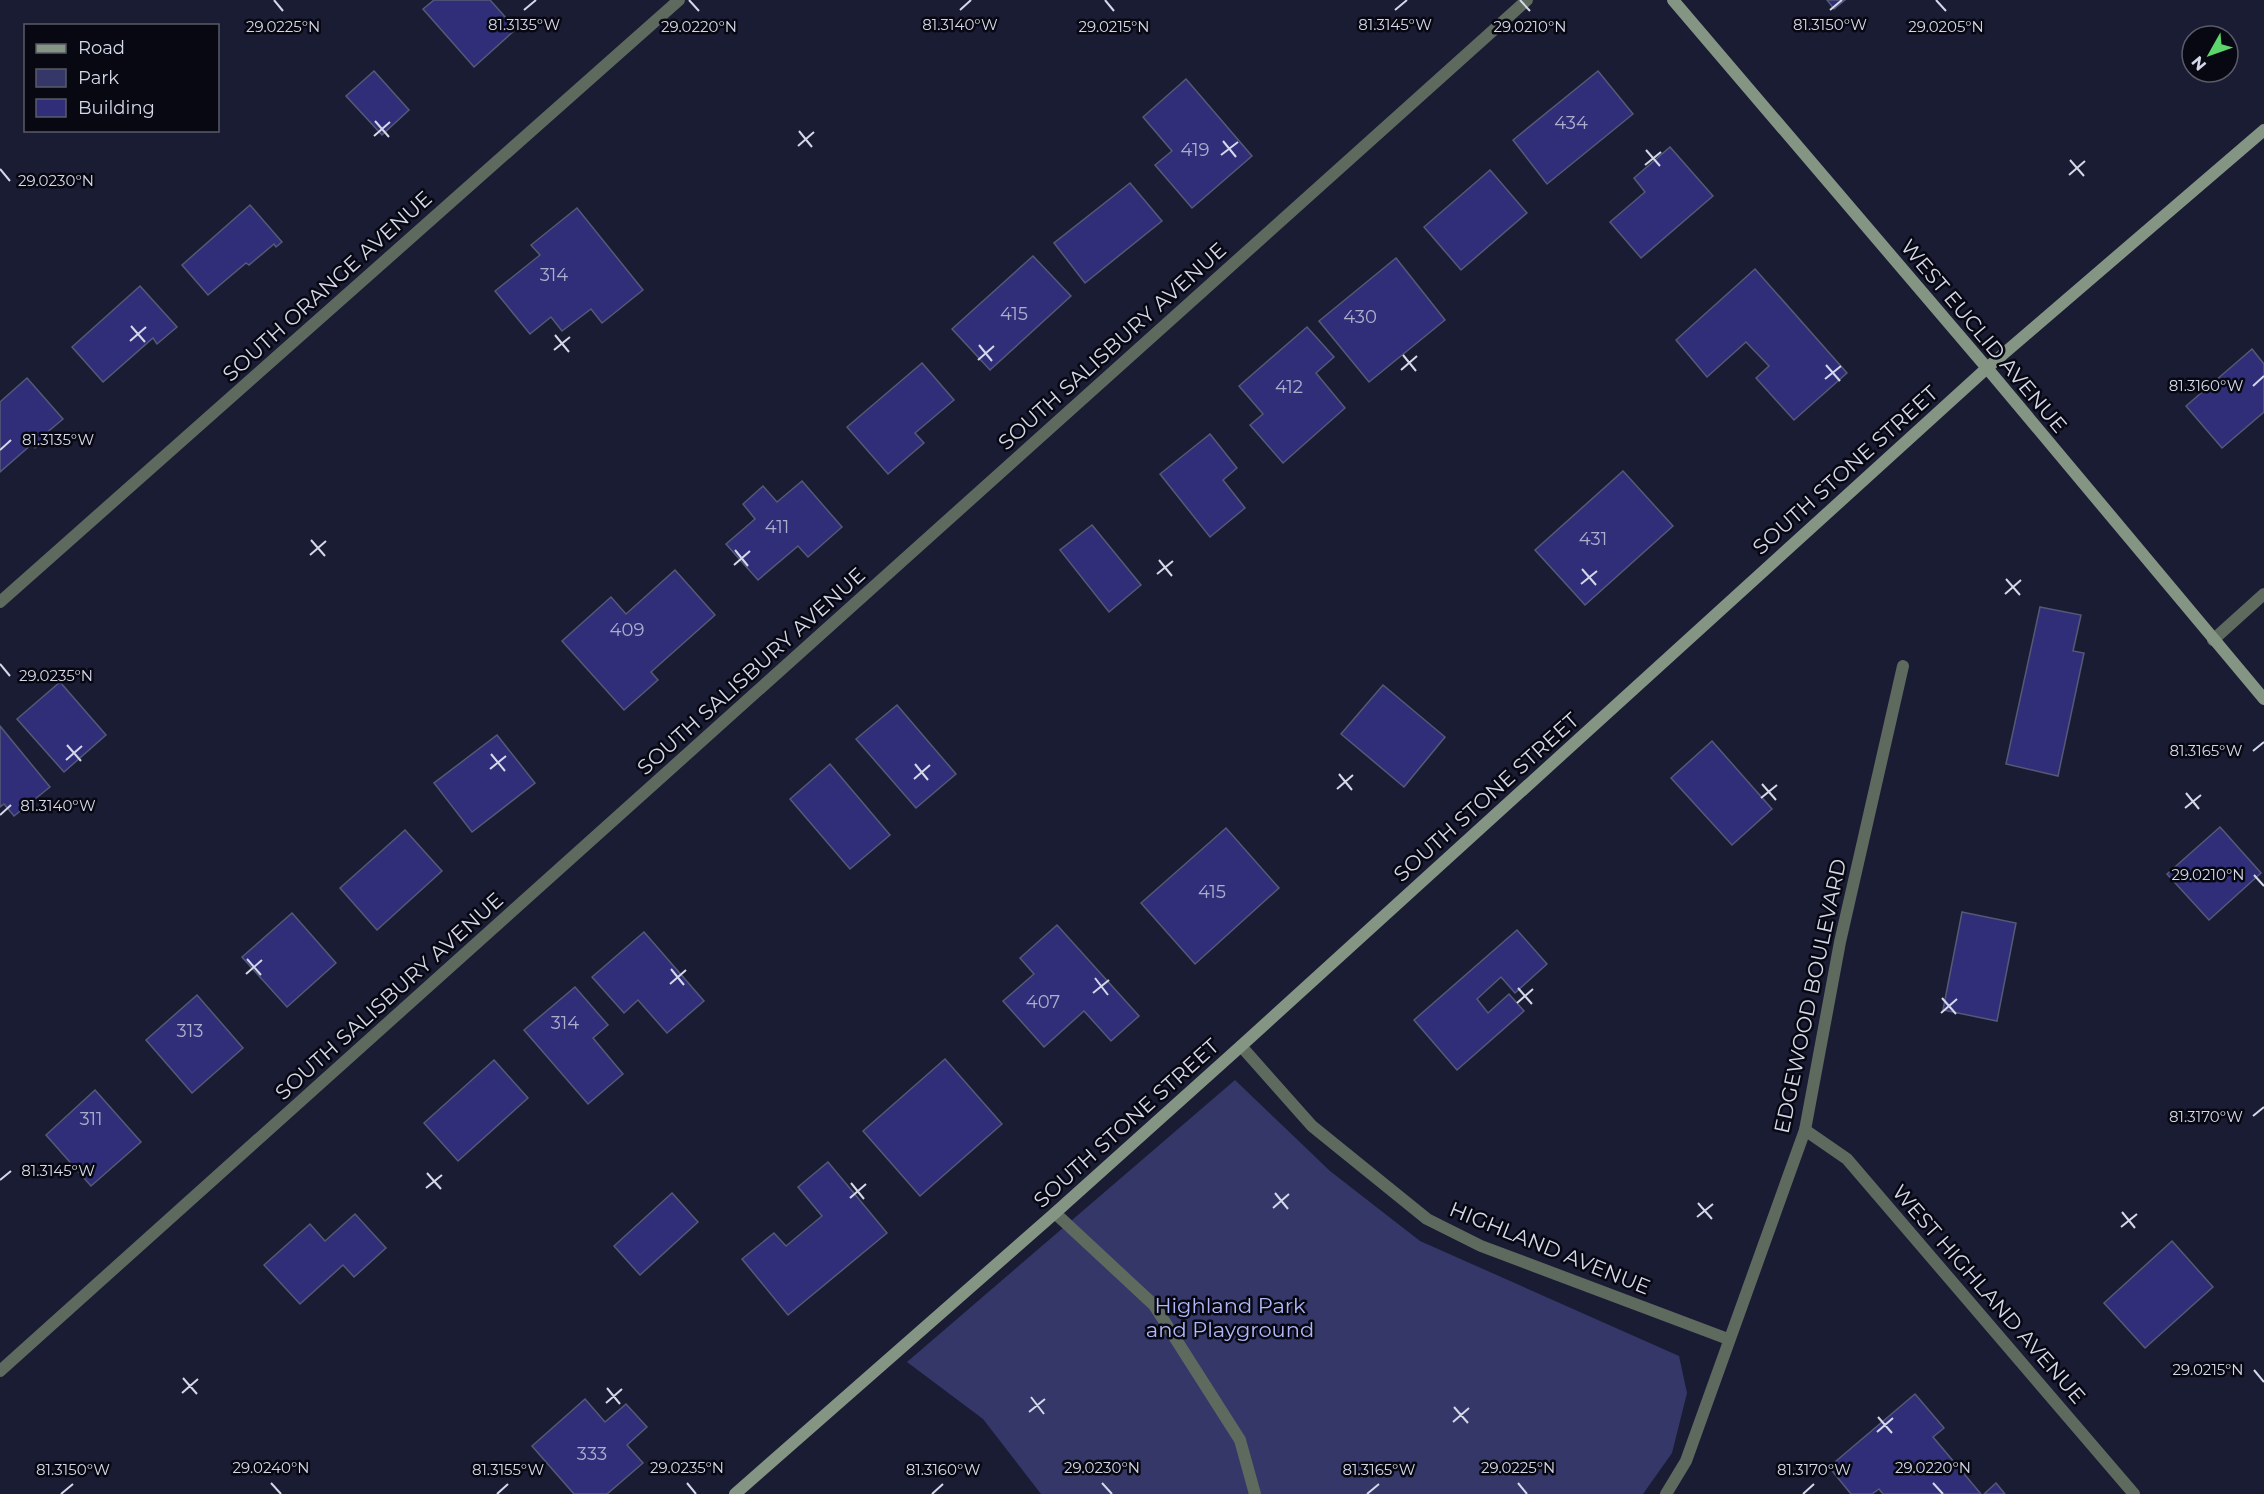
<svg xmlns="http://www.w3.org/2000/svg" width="2264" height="1494" font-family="Montserrat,sans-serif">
<rect width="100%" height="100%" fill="#1a1c34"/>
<polygon fill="#353769" points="1235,1080 1330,1171 1420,1241 1679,1356 1687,1393 1672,1453 1643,1494 1041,1494 983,1419 907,1362"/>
<g fill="#302e79" stroke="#555975" stroke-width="1.5">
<polygon points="434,0 490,0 516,29 474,67 423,9"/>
<polygon points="1827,0 1845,0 1834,9"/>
<polygon points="374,71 409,110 382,135 346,96"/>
<polygon points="1598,71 1633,114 1547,184 1513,140"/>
<polygon points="1186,79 1252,156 1192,208 1155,165 1172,151 1143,117"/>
<polygon points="1670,147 1713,196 1641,258 1610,222 1645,192 1634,178"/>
<polygon points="1490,170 1527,213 1461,270 1424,227"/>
<polygon points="1130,183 1162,221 1085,283 1054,243"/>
<polygon points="250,205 282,242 276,247 274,244 249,265 246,263 208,295 182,265"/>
<polygon points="577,208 643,290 602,323 591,309 562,331 551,317 530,334 495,291 540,255 531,245"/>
<polygon points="1033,256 1071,296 990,370 952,329"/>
<polygon points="1396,258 1445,320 1369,382 1319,321"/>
<polygon points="1755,269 1847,373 1794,420 1756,378 1769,366 1746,342 1707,377 1676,340"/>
<polygon points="140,286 177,327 157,344 153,338 103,382 72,347"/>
<polygon points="1307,327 1334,357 1316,373 1345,408 1283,463 1250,425 1263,414 1239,386"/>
<polygon points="2252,349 2264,364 2264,412 2222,448 2186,406"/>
<polygon points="922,363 954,400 915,433 924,443 888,474 847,427"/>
<polygon points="27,378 63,419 44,435 46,438 35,448 32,444 0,472 0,402"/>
<polygon points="1210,434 1237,468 1223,480 1245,508 1210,537 1160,474"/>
<polygon points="1623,471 1673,526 1585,605 1535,550"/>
<polygon points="802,481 842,527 808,557 798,546 758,580 726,544 755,519 743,504 763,486 777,502"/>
<polygon points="1092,525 1141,585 1109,612 1060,550"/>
<polygon points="675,570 715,615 651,672 658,680 624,710 562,641 611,597 626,614"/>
<polygon points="2040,607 2081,615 2073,651 2084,653 2058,776 2006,764"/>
<polygon points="60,682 106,735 64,772 17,719"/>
<polygon points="1383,685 1445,737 1404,787 1341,734"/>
<polygon points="897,705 956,774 916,808 856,739"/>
<polygon points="0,726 50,787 14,816 4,804 0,807"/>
<polygon points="497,735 535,783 472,832 434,783"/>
<polygon points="1712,741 1772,809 1732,845 1671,778"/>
<polygon points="830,764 890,835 850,869 790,799"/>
<polygon points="2220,827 2261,873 2209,920 2167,874"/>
<polygon points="1226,828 1279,888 1195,964 1141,903"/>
<polygon points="405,830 442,871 377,930 340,888"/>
<polygon points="1962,912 2016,923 1997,1021 1943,1010"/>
<polygon points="292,913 336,963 287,1007 242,957"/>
<polygon points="1057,925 1139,1016 1111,1041 1084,1011 1044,1047 1003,1001 1034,974 1020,958"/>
<polygon points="1517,930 1547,964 1515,993 1501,977 1477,999 1488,1013 1509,994 1524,1011 1457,1070 1414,1020"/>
<polygon points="644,932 704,1001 667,1033 638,1000 624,1013 592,977"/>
<polygon points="575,987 608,1025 593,1038 623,1074 588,1104 524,1030"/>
<polygon points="197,995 243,1048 192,1093 146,1040"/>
<polygon points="945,1059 1002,1124 920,1196 863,1131"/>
<polygon points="494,1060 528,1098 458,1161 424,1123"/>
<polygon points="95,1090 141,1142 91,1186 46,1135"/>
<polygon points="828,1162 887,1233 788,1315 742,1259 774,1233 786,1246 822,1216 798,1187"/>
<polygon points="672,1193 698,1222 640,1275 614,1246"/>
<polygon points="355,1214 386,1248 354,1277 343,1265 300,1304 264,1265 310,1224 325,1241"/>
<polygon points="2172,1241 2213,1287 2145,1348 2104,1303"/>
<polygon points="1915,1394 1944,1428 1933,1437 1981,1494 1883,1494 1879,1489 1872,1494 1851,1494 1829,1467"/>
<polygon points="585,1399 605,1422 626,1404 647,1427 627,1445 643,1463 607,1494 574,1494 532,1446"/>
<polygon points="1996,1483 2005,1494 1984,1494"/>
</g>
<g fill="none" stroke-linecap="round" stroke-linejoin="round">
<g stroke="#5f6a5f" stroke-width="12">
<polyline points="0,602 679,0"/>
<polyline points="2213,640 2264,594"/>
<polyline points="1241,1046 1312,1126 1427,1219 1481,1246 1728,1339"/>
<polyline points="1805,1130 1847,1159 2134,1494"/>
<polyline points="1055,1213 1154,1305 1240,1440 1255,1494"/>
<polyline points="0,1371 1527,0"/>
<polyline points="1666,1494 1686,1461 1805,1130 1840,942 1903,666"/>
</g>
<g stroke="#849584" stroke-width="12">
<polyline points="1673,0 1987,368 2264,699"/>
<polyline points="735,1494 1055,1213 1241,1046 1987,368 2264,130"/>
</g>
</g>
<path fill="none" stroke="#d5d8e8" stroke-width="2" d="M274 0 283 11M689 0 699 11M1105 0 1114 11M1520 0 1530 11M1936 0 1946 11M524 10 536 0M960 10 971 0M1395 10 1407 0M1830 10 1842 0M375 121 389 137M799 131 812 147M374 136 390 122M1223 141 1236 157M798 146 814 132M1646 150 1660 166M1221 155 1238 142M2070 160 2084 176M1645 165 1661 152M0 169 10 181M2069 175 2085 161M131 326 145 342M555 335 569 352M130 341 146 327M979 345 992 361M554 350 570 337M1403 355 1416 371M978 360 994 346M1826 365 1840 381M1401 370 1417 356M1825 379 1841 366M2253 386 2264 376M0 450 11 440M311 540 325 556M735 550 748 566M310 555 326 541M1159 560 1172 576M734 565 750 551M1582 569 1596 585M1157 574 1173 561M2006 579 2020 595M1581 584 1597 571M2005 594 2021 580M0 664 10 676M67 745 81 761M2253 751 2264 742M491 754 505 771M66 760 82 746M915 764 928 780M490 769 506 756M1339 774 1352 790M914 779 930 765M1762 784 1776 800M1337 789 1353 775M2186 793 2199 809M1761 798 1777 785M2185 808 2201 795M0 815 11 805M2254 875 2264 886M247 959 261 975M671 969 684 985M246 974 262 960M1095 978 1108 995M670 984 686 970M1518 988 1532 1004M1093 993 1109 980M1942 998 1956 1014M1517 1003 1533 989M1941 1013 1957 999M2253 1116 2264 1107M427 1173 441 1189M0 1180 11 1171M851 1183 864 1199M426 1188 442 1175M1275 1193 1288 1209M850 1198 866 1184M1698 1203 1712 1219M1273 1208 1289 1194M2122 1212 2135 1228M1697 1217 1713 1204M2121 1227 2137 1214M2254 1370 2264 1382M183 1378 197 1394M607 1388 620 1404M182 1393 198 1379M1031 1397 1044 1414M606 1403 622 1389M1454 1407 1468 1423M1029 1412 1045 1399M1878 1417 1892 1433M1453 1422 1469 1408M1877 1432 1893 1418M271 1483 281 1494M687 1483 696 1494M1102 1483 1112 1494M1518 1483 1527 1494M1933 1483 1943 1494M61 1494 73 1484M497 1494 508 1484M932 1494 943 1484M1367 1494 1379 1484M1803 1494 1814 1484"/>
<g text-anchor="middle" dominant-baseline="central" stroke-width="5" stroke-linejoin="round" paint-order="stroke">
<g font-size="18" fill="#acaecc">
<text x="1571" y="123">434</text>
<text x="1195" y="150">419</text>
<text x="554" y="275">314</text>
<text x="1014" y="314">415</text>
<text x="1360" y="317">430</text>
<text x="1289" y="387">412</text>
<text x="777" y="527">411</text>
<text x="1593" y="539">431</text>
<text x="627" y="630">409</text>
<text x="1212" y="892">415</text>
<text x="1043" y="1002">407</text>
<text x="565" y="1023">314</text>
<text x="190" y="1031">313</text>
<text x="91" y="1119">311</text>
<text x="592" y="1454">333</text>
</g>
<g font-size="21" fill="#d5d8e8" stroke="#070812">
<text transform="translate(327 286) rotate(-42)">SOUTH ORANGE AVENUE</text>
<text transform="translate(1984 336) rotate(50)">WEST EUCLID AVENUE</text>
<text transform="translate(1112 346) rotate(-42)">SOUTH SALISBURY AVENUE</text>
<text transform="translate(1845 470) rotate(-42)">SOUTH STONE STREET</text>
<text transform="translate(751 671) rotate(-42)">SOUTH SALISBURY AVENUE</text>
<text transform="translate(1486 797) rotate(-42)">SOUTH STONE STREET</text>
<text transform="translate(389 996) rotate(-42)">SOUTH SALISBURY AVENUE</text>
<text transform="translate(1810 996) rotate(-78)">EDGEWOOD BOULEVARD</text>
<text transform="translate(1126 1123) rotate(-42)">SOUTH STONE STREET</text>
<text transform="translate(1550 1248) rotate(22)">HIGHLAND AVENUE</text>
<text transform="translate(1989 1294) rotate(49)">WEST HIGHLAND AVENUE</text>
</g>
<g font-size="21" fill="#b1b8fa" stroke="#070812">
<text x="1230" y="1305">Highland Park<tspan x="1230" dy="24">and Playground</tspan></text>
</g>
</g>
<g font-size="15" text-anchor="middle" fill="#d5d8e8" stroke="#070812" stroke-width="5" stroke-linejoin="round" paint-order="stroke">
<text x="524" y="30">81.3135°W</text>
<text x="960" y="30">81.3140°W</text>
<text x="1395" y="30">81.3145°W</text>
<text x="1830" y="30">81.3150°W</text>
<text x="283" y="32">29.0225°N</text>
<text x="699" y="32">29.0220°N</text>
<text x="1114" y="32">29.0215°N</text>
<text x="1530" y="32">29.0210°N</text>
<text x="1946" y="32">29.0205°N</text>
<text x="56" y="186">29.0230°N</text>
<text x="2206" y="391">81.3160°W</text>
<text x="58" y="445">81.3135°W</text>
<text x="56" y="681">29.0235°N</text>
<text x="2206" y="756">81.3165°W</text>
<text x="58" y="811">81.3140°W</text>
<text x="2208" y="880">29.0210°N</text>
<text x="2206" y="1122">81.3170°W</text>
<text x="58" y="1176">81.3145°W</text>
<text x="2208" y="1375">29.0215°N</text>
<text x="271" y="1473">29.0240°N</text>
<text x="687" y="1473">29.0235°N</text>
<text x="1102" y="1473">29.0230°N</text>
<text x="1518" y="1473">29.0225°N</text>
<text x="1933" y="1473">29.0220°N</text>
<text x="73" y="1475">81.3150°W</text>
<text x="508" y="1475">81.3155°W</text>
<text x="943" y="1475">81.3160°W</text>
<text x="1379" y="1475">81.3165°W</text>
<text x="1814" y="1475">81.3170°W</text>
</g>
<rect x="24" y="24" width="195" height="108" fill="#070812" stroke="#595b68" stroke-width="1.5"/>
<rect x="36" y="44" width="30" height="9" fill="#849584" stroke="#595b68" stroke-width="1.5"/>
<text x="78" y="54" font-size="18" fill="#d5d8e8">Road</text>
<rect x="36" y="69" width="30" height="18" fill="#353769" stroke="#595b68" stroke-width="1.5"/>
<text x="78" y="84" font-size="18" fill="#d5d8e8">Park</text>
<rect x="36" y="99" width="30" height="18" fill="#302e79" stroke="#595b68" stroke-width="1.5"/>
<text x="78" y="114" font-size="18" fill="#d5d8e8">Building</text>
<g transform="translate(2210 54) rotate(230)"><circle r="28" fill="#070812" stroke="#595b68" stroke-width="1.5"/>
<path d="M0-4.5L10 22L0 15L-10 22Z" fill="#5ed56c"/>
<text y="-9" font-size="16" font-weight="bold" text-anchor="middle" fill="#d5d8e8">N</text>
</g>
</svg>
